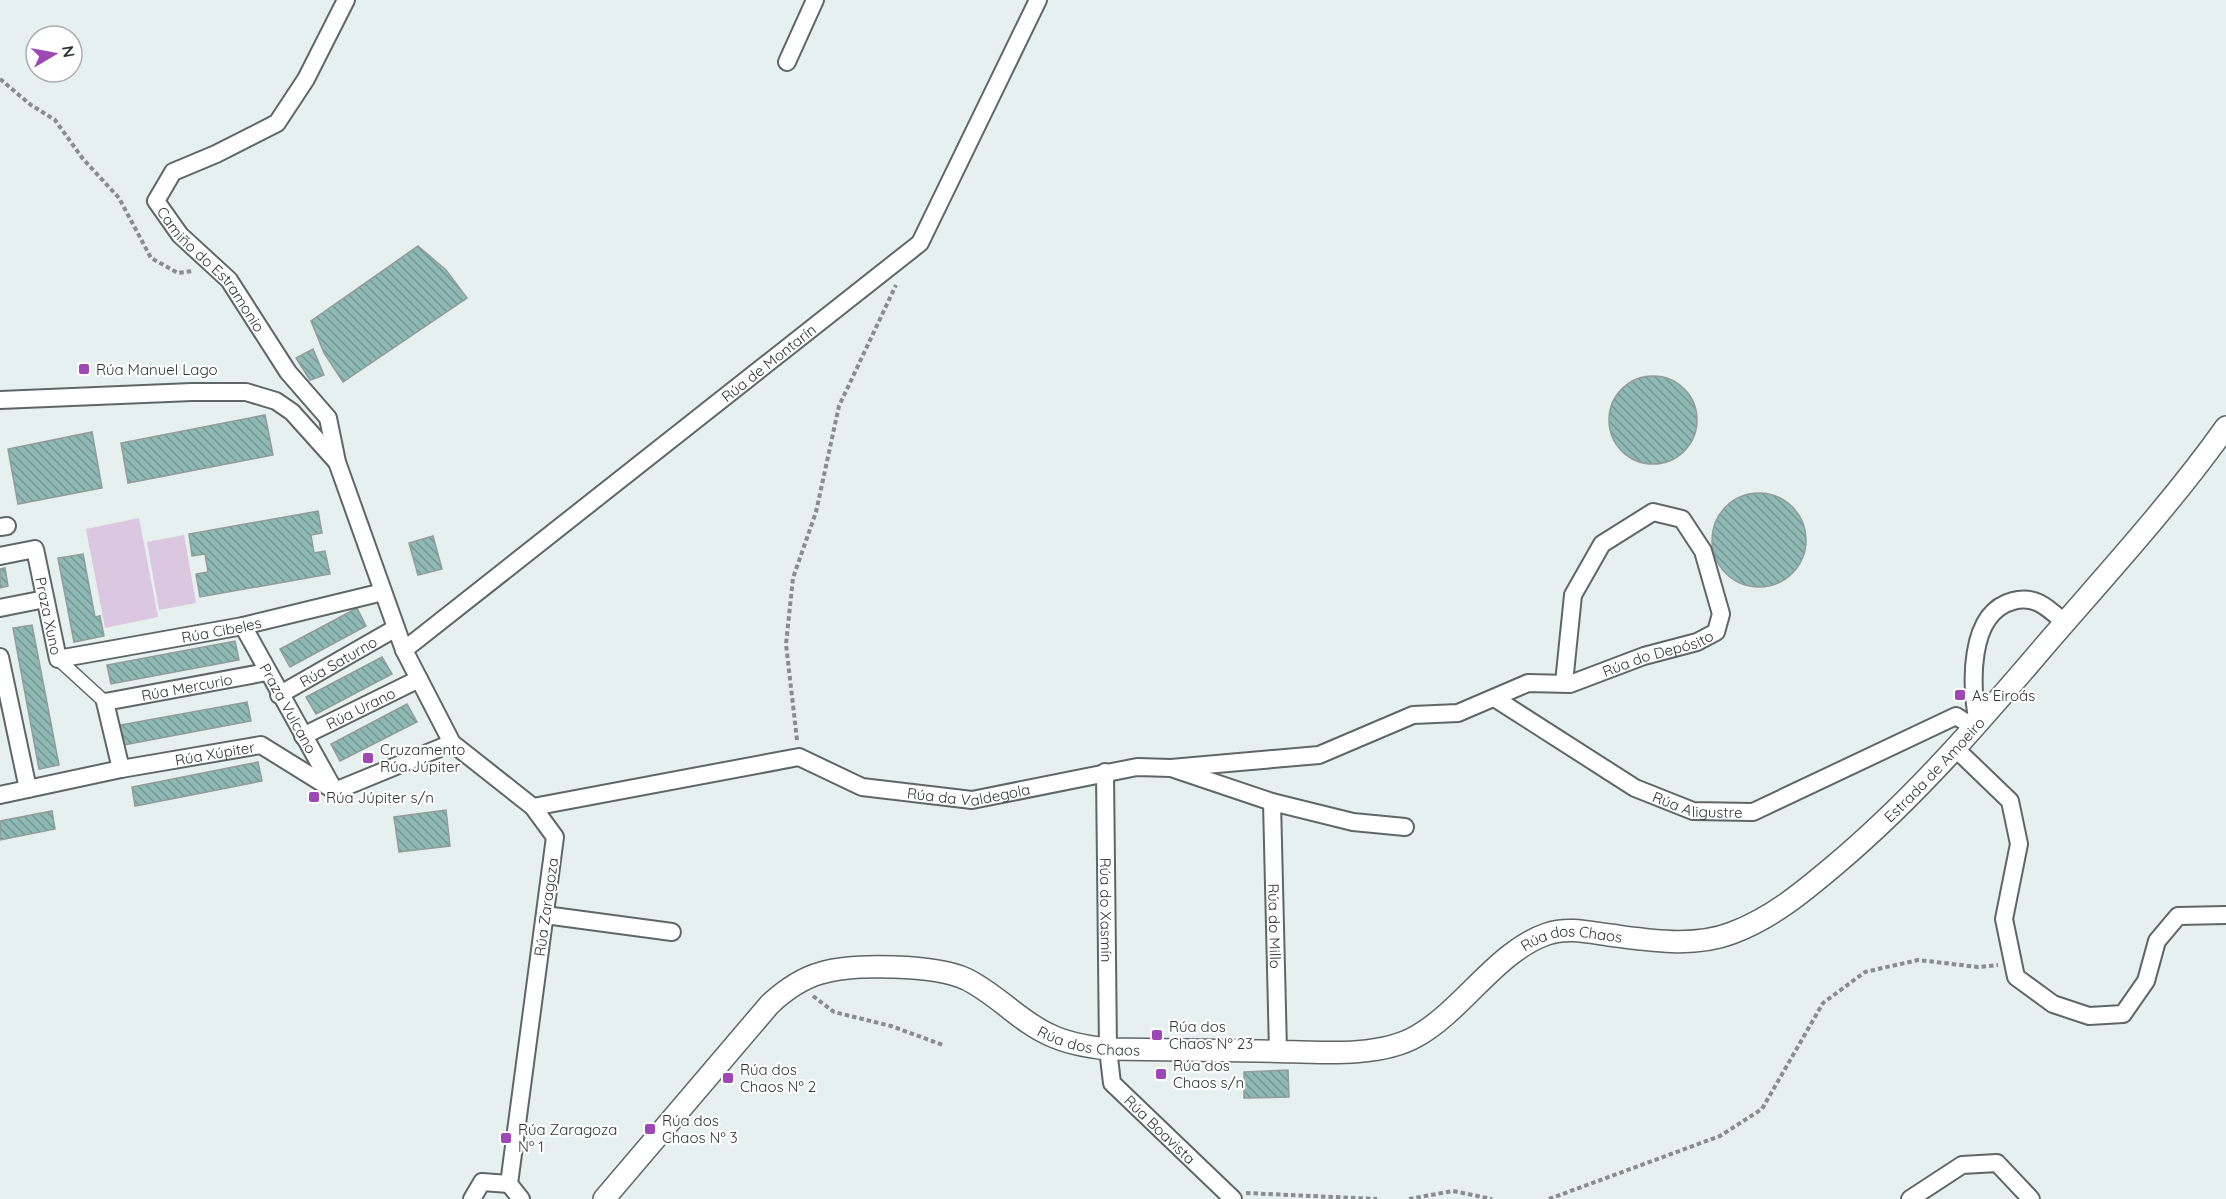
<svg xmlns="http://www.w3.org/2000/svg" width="2226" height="1199" font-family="Quicksand,sans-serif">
<defs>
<pattern id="building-back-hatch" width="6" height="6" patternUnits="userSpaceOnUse" patternTransform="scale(1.5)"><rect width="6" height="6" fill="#8fb9b5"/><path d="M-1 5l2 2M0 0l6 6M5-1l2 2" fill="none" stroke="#759794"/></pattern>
</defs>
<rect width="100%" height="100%" fill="#e6f0ef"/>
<g fill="#dbc7e0">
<polygon points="139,518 158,617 105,628 86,529"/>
<polygon points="184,535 196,603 159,610 147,542"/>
</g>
<g fill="url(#building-back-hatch)" stroke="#929c9b" stroke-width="1.5">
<polygon points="418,246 446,270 467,298 343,382 324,353 311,321"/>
<polygon points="313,349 324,375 310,380 296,358"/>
<circle cx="1653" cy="420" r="44"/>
<polygon points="265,415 273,455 128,483 121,443"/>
<polygon points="92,432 102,488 18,504 8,449"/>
<circle cx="1759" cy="540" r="47"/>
<polygon points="318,511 322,533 311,535 314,553 325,551 330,574 200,597 196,574 208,572 205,554 192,556 189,534"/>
<polygon points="433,536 442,569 418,575 409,543"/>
<polygon points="83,554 95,617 100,616 104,636 74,642 58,558"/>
<polygon points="5,568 8,586 0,588 0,569"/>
<polygon points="357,608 366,626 290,667 280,649"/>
<polygon points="32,625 59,765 39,769 13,628"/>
<polygon points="235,641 239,660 111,684 107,665"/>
<polygon points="382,657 392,674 316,714 306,697"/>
<polygon points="247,702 251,721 123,745 120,725"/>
<polygon points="407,704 417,722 340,761 331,744"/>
<polygon points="258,762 262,781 135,806 132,787"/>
<polygon points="446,810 450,846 399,852 394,817"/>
<polygon points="52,811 55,829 0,840 0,821"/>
<polygon points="1288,1070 1289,1097 1244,1098 1244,1072"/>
</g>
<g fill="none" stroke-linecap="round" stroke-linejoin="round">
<defs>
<polyline id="pedestrian" points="58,659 105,702"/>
<g id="minor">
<path id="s1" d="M346 0 306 79 277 123 216 154 173 172 156 201 180 235 229 280 288 372 328 418 337 462 404 650 452 743 533 807 555 837 509 1184 521 1199"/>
<polyline points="787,62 815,0"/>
<polyline points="0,400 192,392 246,392 276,401 292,412 336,461"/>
<polyline points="0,527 7,526"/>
<path id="s2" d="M0 556 35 549 58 659 243 626 383 592"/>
<polyline points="0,608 45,599"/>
<path id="s3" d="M243 626 333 788"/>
<path id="s4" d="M404 650 920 243 1038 0"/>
<polyline points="0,657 28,789"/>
<path id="s5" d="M279 695 396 628"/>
<path id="s6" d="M1496 699 1635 788 1693 811 1753 812 1956 716 1975 728"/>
<path d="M1978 724C1971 687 1967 613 2013 601 2036 595 2048 608 2065 623"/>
<path id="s7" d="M303 736 419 679"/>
<polyline points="1956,749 2010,801 2019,844 2004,919 2016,977 2053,1004 2089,1016 2123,1014 2146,981 2157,941 2178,916 2226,915"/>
<path id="s8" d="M1171 768 1319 755 1413 715 1458 713 1528 683 1570 684 1644 656 1697 642 1716 632 1721 614 1703 551 1682 519 1653 512 1602 544 1573 595 1564 683"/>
<path id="s9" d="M121 769 105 702 267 672"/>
<path id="s10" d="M1105 772 1108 1049 1112 1083 1233 1199"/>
<polyline points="335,791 452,743"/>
<path id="s11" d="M0 795 121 769 261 745 335 791"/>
<path id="s12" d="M1272 802 1278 1051"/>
<path id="s13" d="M533 807 799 757 862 787 972 800 1137 767 1171 768 1272 802 1353 822 1405 827"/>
<polyline points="545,915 672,932"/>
<polyline points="472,1199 482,1182 509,1184"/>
<polyline points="1910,1199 1962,1165 1997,1163 2031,1199"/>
</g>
<g id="tertiary">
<path id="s14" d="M604 1199 770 1004C784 991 803 978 821 973 853 963 936 965 966 979 997 994 1020 1022 1050 1035 1069 1044 1088 1047 1108 1049 1159 1050 1210 1050 1260 1051 1307 1051 1376 1060 1417 1036 1463 1010 1497 951 1547 934 1567 927 1588 932 1609 935 1649 940 1693 948 1732 933 1772 918 1803 892 1835 865 1917 796 1985 716 2054 635 2113 567 2174 500 2226 427"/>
</g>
</defs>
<use href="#pedestrian" stroke="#5e6766" stroke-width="15"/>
<use href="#minor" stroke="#5e6766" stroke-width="20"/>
<use href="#tertiary" stroke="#5e6766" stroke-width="24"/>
<g stroke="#878e8d" stroke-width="4" stroke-dasharray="4.5 3" stroke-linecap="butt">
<polyline points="0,79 31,105 55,120 83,159 119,198 151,258 178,273 193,271"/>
<polyline points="797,740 786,644 793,578 816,512 839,406 896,285"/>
<polyline points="813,996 834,1012 891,1026 943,1045"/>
<polyline points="1246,1193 1377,1199"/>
<polyline points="1409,1199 1453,1191 1492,1199"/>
<polyline points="1549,1199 1720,1136 1762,1109 1823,1003 1865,972 1918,960 1978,967 1998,965"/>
</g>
<use href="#pedestrian" stroke="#fff" stroke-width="12"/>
<use href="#minor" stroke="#fff" stroke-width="16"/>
<use href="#tertiary" stroke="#fff" stroke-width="21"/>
</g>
<g fill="#9e48b6" stroke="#fff" stroke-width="2">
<rect x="78" y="363" width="12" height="12" rx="3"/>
<rect x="1954" y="689" width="12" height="12" rx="3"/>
<rect x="362" y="752" width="12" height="12" rx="3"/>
<rect x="308" y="791" width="12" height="12" rx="3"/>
<rect x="1151" y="1029" width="12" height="12" rx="3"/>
<rect x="1155" y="1068" width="12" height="12" rx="3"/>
<rect x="722" y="1072" width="12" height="12" rx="3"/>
<rect x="644" y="1123" width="12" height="12" rx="3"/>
<rect x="500" y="1132" width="12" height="12" rx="3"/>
</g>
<g text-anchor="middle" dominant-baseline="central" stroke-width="4.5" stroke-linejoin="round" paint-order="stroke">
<g font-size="15" fill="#2f3332" stroke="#fff">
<text stroke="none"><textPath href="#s1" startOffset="378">Camiño do Estramonio</textPath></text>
<text stroke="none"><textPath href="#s4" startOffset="464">Rúa de Montarín</textPath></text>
<text stroke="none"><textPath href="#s2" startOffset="104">Praza Xuno</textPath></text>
<text stroke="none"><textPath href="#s2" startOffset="314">Rúa Cibeles</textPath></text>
<text stroke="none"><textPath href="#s8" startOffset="507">Rúa do Depósito</textPath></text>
<text stroke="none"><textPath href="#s5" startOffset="68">Rúa Saturno</textPath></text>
<text stroke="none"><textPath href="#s9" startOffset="152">Rúa Mercurio</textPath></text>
<text stroke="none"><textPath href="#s7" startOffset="64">Rúa Urano</textPath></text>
<text stroke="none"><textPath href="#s3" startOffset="94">Praza Vulcano</textPath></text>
<text stroke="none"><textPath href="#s11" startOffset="219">Rúa Xúpiter</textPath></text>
<text stroke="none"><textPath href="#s14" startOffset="1551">Estrada de Amoeiro</textPath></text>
<text stroke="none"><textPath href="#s13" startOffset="448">Rúa da Valdegola</textPath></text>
<text stroke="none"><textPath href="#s6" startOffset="231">Rúa Aligustre</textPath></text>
<text transform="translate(546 907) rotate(-82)">Rúa Zaragoza</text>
<text stroke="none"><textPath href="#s10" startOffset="138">Rúa do Xasmín</textPath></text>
<text stroke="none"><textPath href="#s12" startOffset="124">Rúa do Millo</textPath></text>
<text stroke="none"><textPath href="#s14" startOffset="1126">Rúa dos Chaos</textPath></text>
<text stroke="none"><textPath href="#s14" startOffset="604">Rúa dos Chaos</textPath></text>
<text stroke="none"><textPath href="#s10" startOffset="378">Rúa Boavista</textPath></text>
</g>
<g font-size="15" fill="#2f3332" stroke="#fff" text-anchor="start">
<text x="96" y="369">Rúa Manuel Lago</text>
<text x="1972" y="695">As Eiroás</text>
<text x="380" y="749">Cruzamento<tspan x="380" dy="17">Rúa Júpiter</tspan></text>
<text x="326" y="797">Rúa Júpiter s/n</text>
<text x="1169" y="1026">Rúa dos<tspan x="1169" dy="17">Chaos Nº 23</tspan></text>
<text x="1173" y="1065">Rúa dos<tspan x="1173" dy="17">Chaos s/n</tspan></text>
<text x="740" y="1069">Rúa dos<tspan x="740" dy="17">Chaos Nº 2</tspan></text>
<text x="662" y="1120">Rúa dos<tspan x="662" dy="17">Chaos Nº 3</tspan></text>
<text x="518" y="1129">Rúa Zaragoza<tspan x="518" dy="17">Nº 1</tspan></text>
</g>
</g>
<g transform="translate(54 54) rotate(80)"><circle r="28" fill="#ffffff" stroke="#acadad" stroke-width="1.5"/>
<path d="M0-4.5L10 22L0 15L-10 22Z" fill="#9e48b6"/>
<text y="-9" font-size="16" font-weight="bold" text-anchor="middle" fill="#2f3332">N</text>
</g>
</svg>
